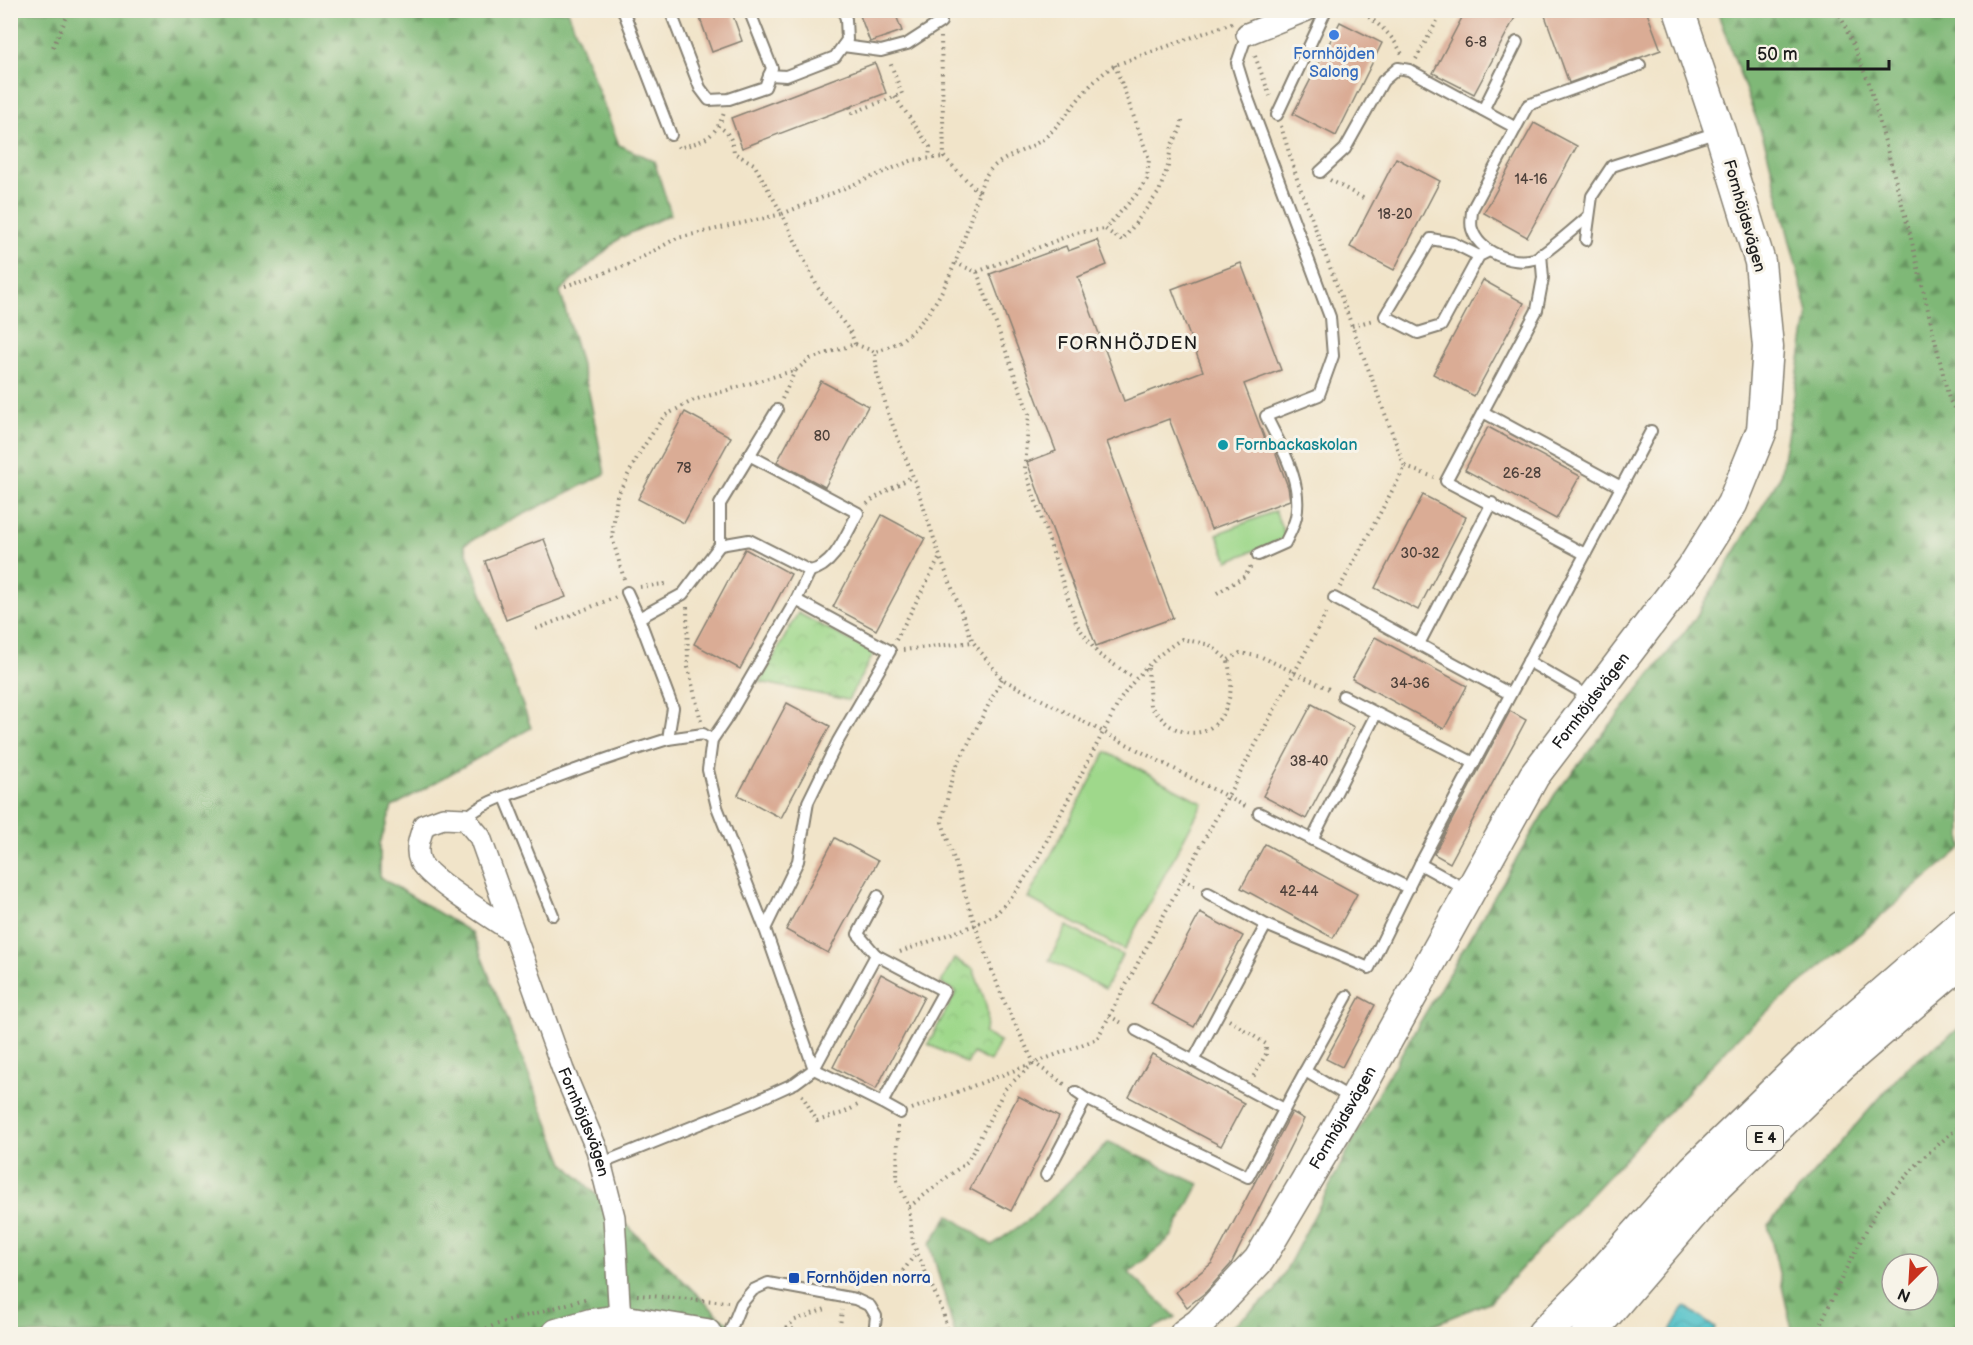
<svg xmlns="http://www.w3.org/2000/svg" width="1973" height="1345" font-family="'Balsamiq Sans',sans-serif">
<defs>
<pattern id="forest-firs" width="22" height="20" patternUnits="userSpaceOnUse" patternTransform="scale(1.5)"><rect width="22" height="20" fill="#7fb877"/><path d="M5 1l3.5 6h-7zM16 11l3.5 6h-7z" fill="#679561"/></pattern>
<pattern id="park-crowns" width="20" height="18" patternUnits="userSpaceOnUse" patternTransform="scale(1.5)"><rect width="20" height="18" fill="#9fd88b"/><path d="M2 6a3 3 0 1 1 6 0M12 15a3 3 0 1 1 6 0" fill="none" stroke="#88b977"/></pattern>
<pattern id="water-waves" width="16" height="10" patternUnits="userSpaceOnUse" patternTransform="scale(1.5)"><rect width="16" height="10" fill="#54c2c9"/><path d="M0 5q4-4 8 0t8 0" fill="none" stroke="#49a6ac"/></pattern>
</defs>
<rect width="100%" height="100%" fill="#f7f3e8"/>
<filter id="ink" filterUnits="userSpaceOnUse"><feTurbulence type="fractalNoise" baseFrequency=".0167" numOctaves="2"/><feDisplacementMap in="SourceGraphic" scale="12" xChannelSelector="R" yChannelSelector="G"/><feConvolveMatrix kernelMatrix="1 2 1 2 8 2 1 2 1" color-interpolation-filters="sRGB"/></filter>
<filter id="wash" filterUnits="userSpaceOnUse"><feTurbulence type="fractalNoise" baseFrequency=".008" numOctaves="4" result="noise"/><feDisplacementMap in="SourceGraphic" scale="24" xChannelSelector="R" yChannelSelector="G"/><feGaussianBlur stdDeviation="1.35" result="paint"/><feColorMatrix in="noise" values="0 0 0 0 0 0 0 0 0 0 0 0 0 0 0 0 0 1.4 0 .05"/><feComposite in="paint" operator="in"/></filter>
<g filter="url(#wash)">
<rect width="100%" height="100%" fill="#f1e4c9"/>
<g fill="url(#forest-firs)" stroke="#4e6a4a" stroke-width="1.5" fill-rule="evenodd">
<polygon points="10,11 568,11 619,145 654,161 671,214 620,238 560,291 589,393 605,474 464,544 531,728 392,807 380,844 380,877 472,933 564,1163 719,1316 746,1334 11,1334"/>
<polygon points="1717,11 1962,11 1962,848 1740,1035 1491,1301 1410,1334 1222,1334 1274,1293 1378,1093 1555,794 1694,620 1780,477 1808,313 1765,143"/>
<path d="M1962 1026V1334H1793L1768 1225 1905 1069ZM1892 1264H1928V1300H1892Z"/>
<polygon points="1109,1142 1199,1184 1171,1237 1129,1273 1176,1317 1142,1334 955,1334 930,1244 949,1215 992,1245 1031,1218"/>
</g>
<g fill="url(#park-crowns)" stroke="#5e7a54" stroke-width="1.5">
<polygon points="798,613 874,653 848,700 760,682"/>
<path d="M954 959 973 969C980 989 994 1013 984 1033L1000 1042 990 1062 973 1053 967 1064 928 1044 956 992 941 983Z"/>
</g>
<g fill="#9fd88b" stroke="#5e7a54" stroke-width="1.5">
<polygon points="1275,511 1286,538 1228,561 1217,534"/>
<polygon points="1106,752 1203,803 1124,950 1028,898"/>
<polygon points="1067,926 1122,955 1105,989 1049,960"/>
</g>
<polygon fill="url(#water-waves)" stroke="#386f72" stroke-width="1.5" points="1685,1306 1715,1328 1712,1334 1669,1334"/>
<g id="blocks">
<g fill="#daac95">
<polygon points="697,10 731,10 742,41 712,52"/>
<polygon points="858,10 894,10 902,31 870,42"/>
<polygon points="1466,10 1519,10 1474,94 1433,73"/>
<polygon points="1543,10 1646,10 1661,50 1569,83"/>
<polygon points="1340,22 1382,43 1336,136 1293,114"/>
<polygon points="875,63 886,93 742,148 731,118"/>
<polygon points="1534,123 1577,146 1527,237 1484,213"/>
<polygon points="1396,158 1440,181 1394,270 1350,247"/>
<polygon points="1097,240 1107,265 1078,277 1124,401 1203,371 1172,289 1241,263 1281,370 1244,384 1269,450 1274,449 1288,487 1290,500 1211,529 1169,419 1107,442 1173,618 1096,646 1027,462 1056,451 990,274 1066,246 1068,251"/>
<polygon points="1483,280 1524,303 1474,396 1433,374"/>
<polygon points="821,381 868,406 825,487 777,462"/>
<polygon points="685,412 731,437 684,523 638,499"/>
<polygon points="1488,427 1580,476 1556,519 1465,470"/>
<polygon points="1423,495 1466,517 1418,610 1375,588"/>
<polygon points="882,515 925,538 876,630 833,607"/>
<polygon points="544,539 566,597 506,620 485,561"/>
<polygon points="745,549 791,574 740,669 694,644"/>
<polygon points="1375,637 1467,686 1444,729 1352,679"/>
<polygon points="787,703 830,726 781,818 738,795"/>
<polygon points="1312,704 1354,727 1306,819 1263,796"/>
<polygon points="1510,711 1526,720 1450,863 1434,854"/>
<polygon points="835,838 878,861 828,953 786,930"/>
<polygon points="1265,844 1357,894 1333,938 1241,888"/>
<polygon points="1200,913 1243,936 1194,1027 1151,1004"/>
<polygon points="881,974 924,997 876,1089 833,1067"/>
<polygon points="1360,997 1375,1005 1342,1067 1326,1059"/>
<polygon points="1152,1054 1244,1103 1221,1146 1129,1097"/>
<polygon points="1018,1096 1059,1117 1011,1211 970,1189"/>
<polygon points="1292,1112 1304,1119 1231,1264 1206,1292 1187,1307 1176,1292 1212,1263"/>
</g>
</g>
</g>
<g filter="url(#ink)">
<use href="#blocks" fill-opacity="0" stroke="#868072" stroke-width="1.5"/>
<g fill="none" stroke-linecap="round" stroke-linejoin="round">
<defs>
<g id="lane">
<polyline points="623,10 671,135"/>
<polyline points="670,10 700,88 709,100 729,99 765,87 772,68 749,10"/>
<path d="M1247 34 1237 63 1238 67 1246 93 1330 317 1333 356 1319 395 1266 416C1281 447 1303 481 1296 517 1294 526 1289 535 1285 543L1258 555"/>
<polyline points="843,46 881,51 907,44 941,22"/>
<polyline points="769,75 786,76 835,57 847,40 846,19 843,10"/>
<polyline points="1483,110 1517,42"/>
<polyline points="1277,115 1326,10"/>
<polyline points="1320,172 1345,149 1383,81 1398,68 1409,70 1516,128"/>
<path d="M1589 216C1578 225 1545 255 1534 259 1512 265 1479 252 1472 229 1470 224 1472 216 1472 210L1528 105 1640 65"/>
<polyline points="1586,240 1592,196 1612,166 1718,132"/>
<polyline points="1541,254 1543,278 1537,310 1446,481 1585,554"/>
<polyline points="1479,256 1453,243 1431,239 1385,316 1418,333 1441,326 1479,256 1489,251"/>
<polyline points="1483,412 1621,487"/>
<path d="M749 455 858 513C846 534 835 566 810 571"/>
<polyline points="1334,598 1510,694"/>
<polyline points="639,618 683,594 720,545 720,504 777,410"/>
<polyline points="1419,644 1492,503"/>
<polyline points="1528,661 1590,697"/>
<polyline points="1343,696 1474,763"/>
<polyline points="668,739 703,734 712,740"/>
<polyline points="505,797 553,915"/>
<polyline points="1259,813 1409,888"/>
<path d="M465 819C483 801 512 794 536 785 579 768 623 753 668 739L673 708 639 618 627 592"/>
<polyline points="1312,840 1376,714"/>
<polyline points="1467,890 1420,864 1651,431"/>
<polyline points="1208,893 1266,925 1369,968 1420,864"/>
<polyline points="765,929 798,861 808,802 838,741 890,651 796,600"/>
<polyline points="876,955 858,934 878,896"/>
<polyline points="1136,1030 1284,1109"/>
<polyline points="1193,1061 1266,925"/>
<polyline points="1305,1071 1347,996"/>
<polyline points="1076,1092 1086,1099 1248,1177 1305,1071 1354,1100"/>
<polyline points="882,1103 814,1069 876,955 944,991 882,1103 900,1113"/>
<polyline points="600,1164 751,1103 795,1083 814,1069 765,929 717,807 708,770 712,740 729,715 796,600 810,571 749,540 720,545"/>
<polyline points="1046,1175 1086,1099"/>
<polyline points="729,1334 741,1304 753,1290 768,1283 855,1299 870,1306 876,1316 874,1334"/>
</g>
<g id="street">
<polyline points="1247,34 1307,10"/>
<path id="s1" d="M513 932C495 920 426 877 420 861 415 849 420 837 424 825L443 818 465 819 480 837 563 1070 597 1150 614 1217 620 1320"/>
</g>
<g id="secondary">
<polyline points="557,1334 591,1324 620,1320 706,1334"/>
<path id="s2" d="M1185 1334 1199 1324 1259 1260 1354 1100 1534 776 1692 568 1732 504 1762 430 1768 347 1760 262 1720 132 1679 10"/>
</g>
<g id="highway">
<polyline points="1544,1334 1588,1290 1695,1170 1824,1045 1962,925"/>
<polyline points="1588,1334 1716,1185 1841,1064 1962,960"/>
</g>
</defs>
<use href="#lane" stroke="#868072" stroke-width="14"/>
<use href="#street" stroke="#868072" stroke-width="24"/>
<use href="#secondary" stroke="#868072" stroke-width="33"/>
<use href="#highway" stroke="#868072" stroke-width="36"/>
<g stroke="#868072" stroke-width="4" stroke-dasharray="1.5 4.5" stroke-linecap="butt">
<path d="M1359 10C1378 23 1393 35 1403 56"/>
<polyline points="1838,10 1869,83 1910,234 1949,399 1959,417 1962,420"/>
<path d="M1232 23 1115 65C1086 83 1072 111 1049 134 1036 148 1002 156 990 170 980 181 975 206 970 220 957 262 939 311 904 338 896 345 884 348 875 352L877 373 888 413 917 487 940 557 973 642 1002 679 1247 807"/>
<polyline points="941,37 944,157 979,193"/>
<polyline points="53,47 70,10"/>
<polyline points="1255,56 1270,96"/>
<polyline points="1416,59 1443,10"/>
<polyline points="1115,65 1149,159 1147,179 1136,195 1105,229 1122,241 1159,192 1168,166 1171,146 1180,131 1183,117"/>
<polyline points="895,97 930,147 929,158"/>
<polyline points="850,107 852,113 902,94 890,62"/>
<polyline points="1281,126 1298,182 1405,467 1340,587"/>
<path d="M678 146 679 148C704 141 715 138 724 113"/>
<polyline points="1330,180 1363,198"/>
<polyline points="955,263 977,272 1075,233 1105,229"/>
<polyline points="977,272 1029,414 1025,469 1077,625 1098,654 1134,678"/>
<path d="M565 286 630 264 677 238 782 214 754 164 734 153C733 141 729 132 719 127"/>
<polyline points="1352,326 1373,320"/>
<polyline points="855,344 851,333 818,288 782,214 913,160 944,157"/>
<polyline points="782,399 795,371"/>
<polyline points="1405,467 1434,477"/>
<polyline points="867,504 873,499 913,476"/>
<polyline points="624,579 612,537 617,496 640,452 664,416 694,400 796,370 810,359 855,344 875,352"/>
<polyline points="640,587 664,584 668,586"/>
<polyline points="1217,593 1245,576 1251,566"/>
<polyline points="687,607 688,667 701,721"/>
<polyline points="536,629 616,597"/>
<polyline points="896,640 940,557"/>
<polyline points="903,650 973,642"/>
<path d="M1148 668 1150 706C1157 713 1165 724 1174 728 1206 743 1227 720 1231 688 1232 679 1229 669 1228 660"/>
<polyline points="1002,679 953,773 942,822 975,925 1003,999 1034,1063 1067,1086"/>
<polyline points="1183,879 1198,887"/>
<path d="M900 952 975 925 996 914 1014 894 1035 863 1120 700C1135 677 1158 653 1182 639L1210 645 1228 660 1240 653 1262 657 1331 690"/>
<polyline points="1109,1016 1124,1024"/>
<polyline points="1229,1020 1266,1044 1266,1054 1252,1079"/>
<polyline points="802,1095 817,1121 843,1113 858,1105"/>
<polyline points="912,1109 1031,1064"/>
<polyline points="898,1126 897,1180 909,1207 913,1243 943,1312 948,1334"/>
<polyline points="909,1207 968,1161 1005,1089 1034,1063 1097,1039 1328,610"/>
<path d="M859 1284C891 1287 900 1278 916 1252"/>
<polyline points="637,1295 728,1302"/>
<polyline points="475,1334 495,1325 588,1298"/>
<polyline points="817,1334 787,1328 793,1321 828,1308"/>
<polyline points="839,1334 842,1310"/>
<polyline points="1816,1334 1846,1269 1879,1206 1924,1157 1962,1124"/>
</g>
<use href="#lane" stroke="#fff" stroke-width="10"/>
<use href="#street" stroke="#fff" stroke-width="21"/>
<use href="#secondary" stroke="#fff" stroke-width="30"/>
<use href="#highway" stroke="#fff" stroke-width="33"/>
</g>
</g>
<circle fill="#3f7fe0" stroke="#f7f3e8" stroke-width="2" cx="1334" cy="35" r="6"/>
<circle fill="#0f9aa8" stroke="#f7f3e8" stroke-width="2" cx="1223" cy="445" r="6"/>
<rect fill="#1a4fb4" stroke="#f7f3e8" stroke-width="2" x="788" y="1272" width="12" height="12" rx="3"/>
<g text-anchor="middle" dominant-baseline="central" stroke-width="6" stroke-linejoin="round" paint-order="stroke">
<g font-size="14" fill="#4c403a">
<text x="1476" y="42">6-8</text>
<text x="1531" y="179">14-16</text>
<text x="1395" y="214">18-20</text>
<text x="822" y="436">80</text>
<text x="684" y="468">78</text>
<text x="1522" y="473">26-28</text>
<text x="1420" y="553">30-32</text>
<text x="1410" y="683">34-36</text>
<text x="1309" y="761">38-40</text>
<text x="1299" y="891">42-44</text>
</g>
<rect fill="#f7f3e8" stroke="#5e5c59" stroke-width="1.5" x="1747" y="1126" width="36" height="24" rx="4.5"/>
<g font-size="15" font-weight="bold" fill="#1c1c1c">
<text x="1765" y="1138">E 4</text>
</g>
<g font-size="16" fill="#366cbe" stroke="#f7f3e8">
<text x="1334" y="54">Fornhöjden<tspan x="1334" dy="18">Salong</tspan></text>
</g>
<g font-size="16" fill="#1c1c1c" stroke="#f7f3e8">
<text transform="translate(1744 216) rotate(74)">Fornhöjdsvägen</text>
<text stroke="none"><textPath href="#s2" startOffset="756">Fornhöjdsvägen</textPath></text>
<text stroke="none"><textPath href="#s2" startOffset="270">Fornhöjdsvägen</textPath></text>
<text stroke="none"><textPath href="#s1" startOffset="524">Fornhöjdsvägen</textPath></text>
</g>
<g font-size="16" fill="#0d838f" stroke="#f7f3e8" text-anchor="start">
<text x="1235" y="445">Fornbackaskolan</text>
</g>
<g font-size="16" fill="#164399" stroke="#f7f3e8" text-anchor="start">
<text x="806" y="1278">Fornhöjden norra</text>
</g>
<g font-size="18" letter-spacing="1.5" fill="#1c1c1c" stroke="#f7f3e8">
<text x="1128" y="343">FORNHÖJDEN</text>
</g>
</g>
<rect width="1973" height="1345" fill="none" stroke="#f7f3e8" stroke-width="36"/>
<g transform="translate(1910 1282) rotate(204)"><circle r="28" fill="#f7f3e8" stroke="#9f9d96" stroke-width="1.5"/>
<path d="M0-4.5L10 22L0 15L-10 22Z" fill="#c8321e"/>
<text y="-9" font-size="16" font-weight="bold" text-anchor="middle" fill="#1c1c1c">N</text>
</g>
<path d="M1748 60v9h141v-9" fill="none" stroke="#1c1c1c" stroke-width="3"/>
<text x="1757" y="60" font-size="18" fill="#1c1c1c" stroke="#f7f3e8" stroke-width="4.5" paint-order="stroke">50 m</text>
</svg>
